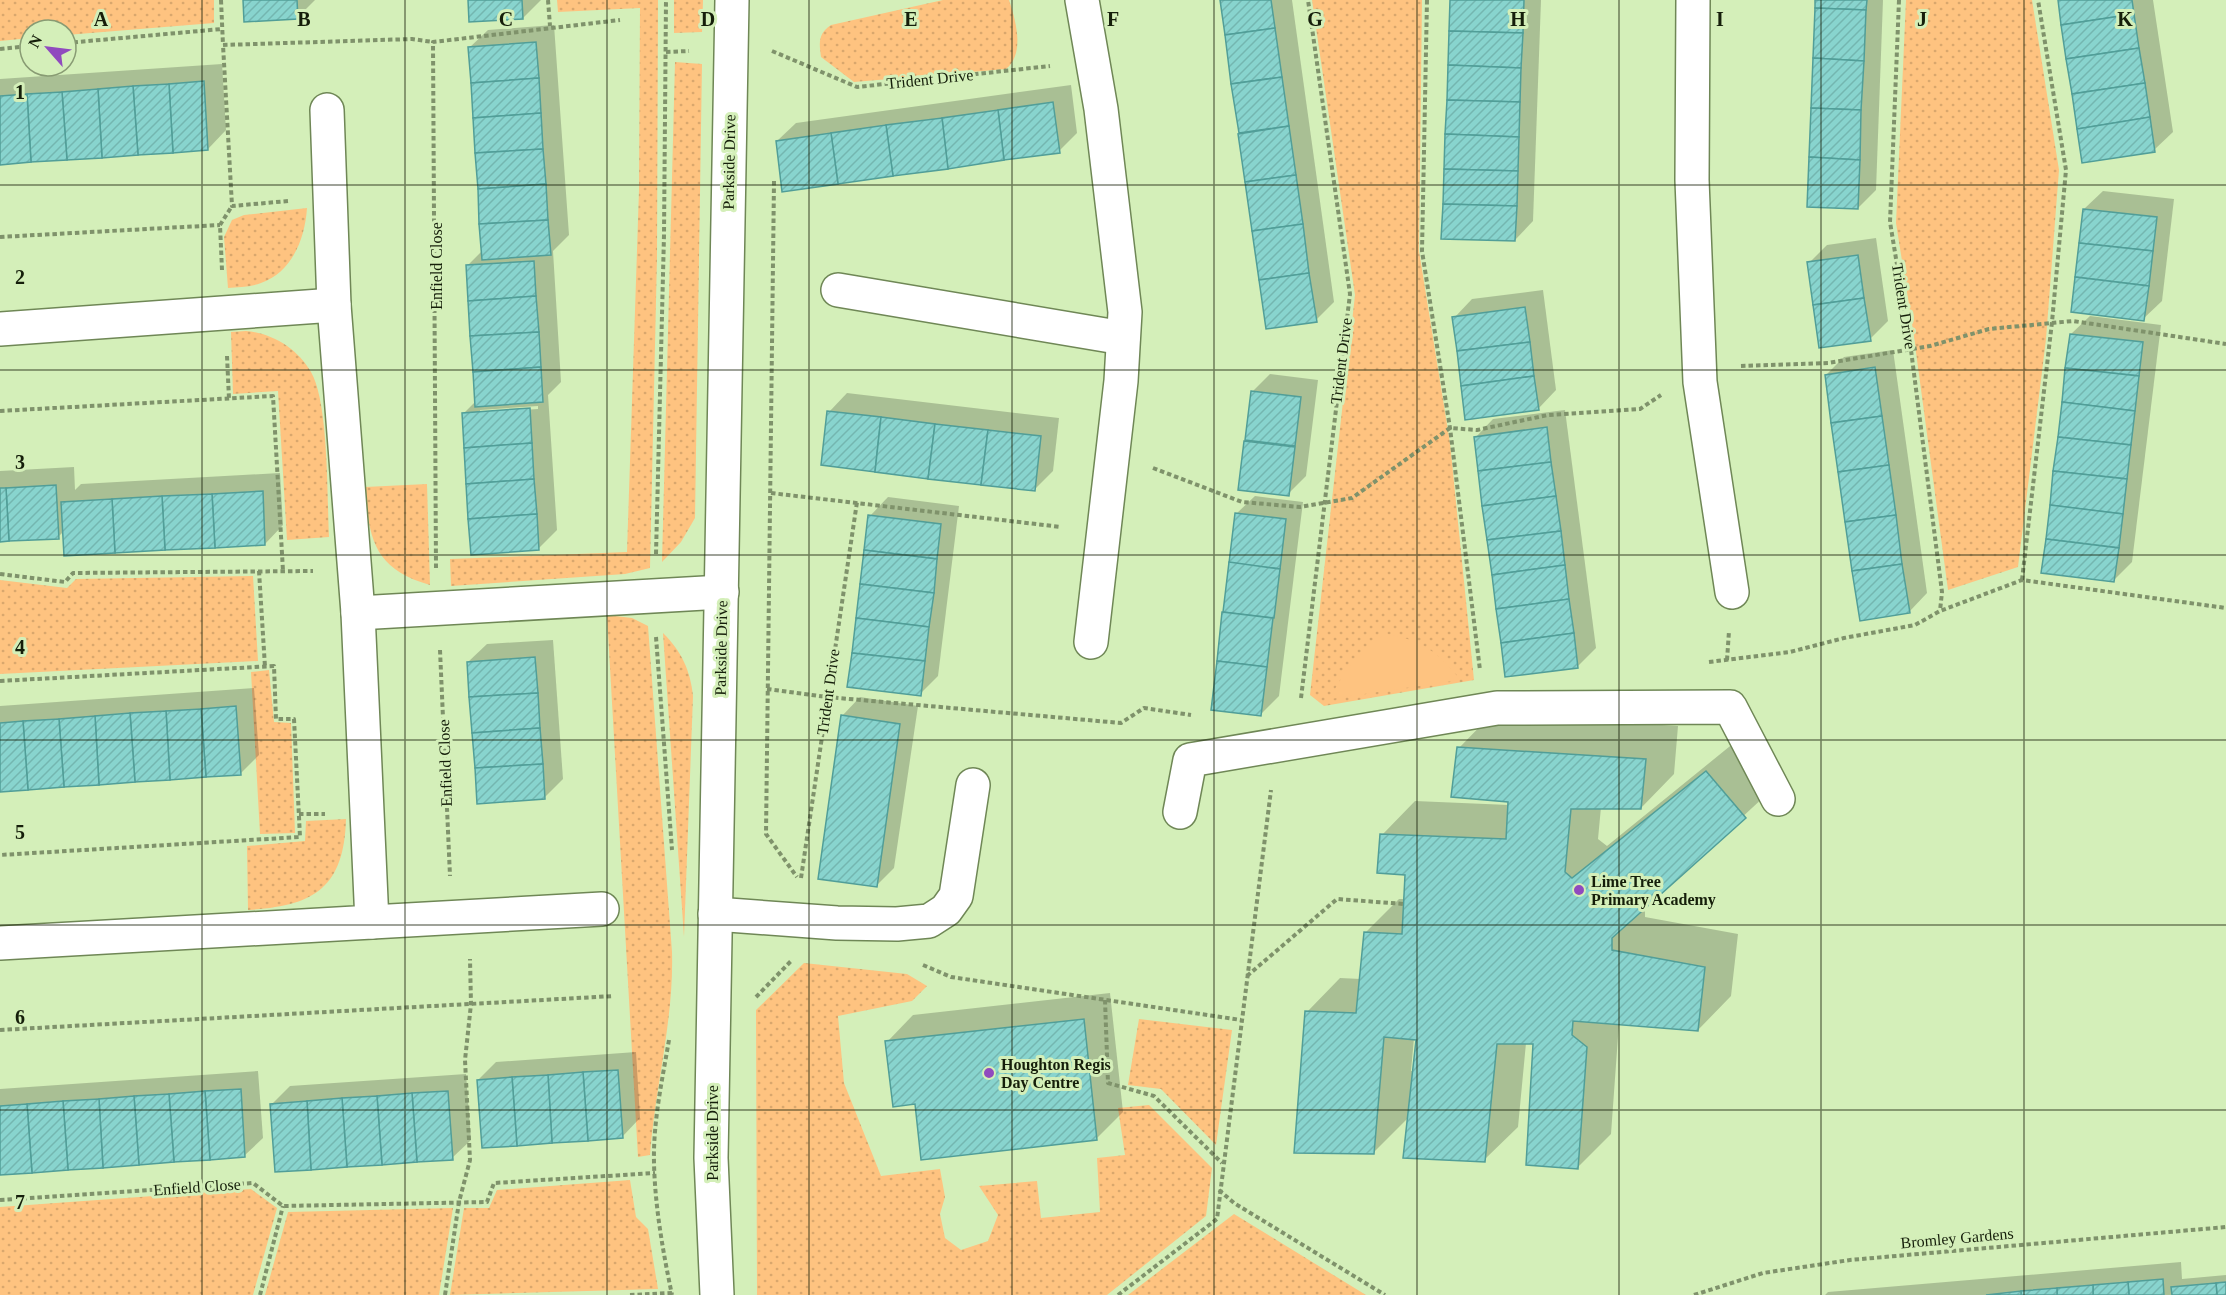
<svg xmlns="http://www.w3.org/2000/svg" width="2226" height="1295" font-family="'Times New Roman',serif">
<defs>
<pattern id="grass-dots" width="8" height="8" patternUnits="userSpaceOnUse" patternTransform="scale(1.5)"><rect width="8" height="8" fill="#fec380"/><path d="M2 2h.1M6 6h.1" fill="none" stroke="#d9a76d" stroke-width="1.8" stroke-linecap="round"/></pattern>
<pattern id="building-hatch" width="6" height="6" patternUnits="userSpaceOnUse" patternTransform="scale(1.5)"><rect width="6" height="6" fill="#88d4ce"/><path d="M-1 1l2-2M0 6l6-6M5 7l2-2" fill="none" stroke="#74b6b0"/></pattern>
</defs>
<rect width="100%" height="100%" fill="#d4efb9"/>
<g fill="url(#grass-dots)">
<polygon points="0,0 214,0 214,23 66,35 66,30 30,30 30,38 0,41"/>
<polygon points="557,0 658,0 657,257 650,568 625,574 451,586 450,559 627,552 639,190 640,8 558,12"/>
<polygon points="674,0 703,0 702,32 674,33"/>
<path d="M943 0H1009C1016 21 1025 54 1006 69L854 82 821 57C819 42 818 34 831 25Z"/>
<polygon points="1312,0 1422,0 1419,251 1450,443 1474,680 1324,706 1310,695 1355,295"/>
<polygon points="1906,0 2032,0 2059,170 2046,339 2018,567 1948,590 1913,330 1896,223"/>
<polygon points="675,62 702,64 695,518 681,542 662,562"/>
<path d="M307 208C305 239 292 272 261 283 251 287 238 287 228 288L224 237 232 220 244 215Z"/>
<path d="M246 331C272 333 298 349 311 372 329 403 327 498 329 537L287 540 278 391 233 394 231 332Z"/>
<path d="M427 484 430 585C374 569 369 540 365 487Z"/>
<polygon points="253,576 258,661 0,674 0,580 67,588 76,579"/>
<path d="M607 615 632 618 648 626 672 952C674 1020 655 1087 650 1155L638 1157Z"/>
<path d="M663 633C682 652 690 670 693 696L684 937Z"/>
<polygon points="269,670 274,722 291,723 295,833 260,834 251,672"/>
<path d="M346 819C344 889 313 906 248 910L247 846 305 841 306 821Z"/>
<polygon points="804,963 907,974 927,986 912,1001 838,1016 844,1083 881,1176 940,1169 945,1197 940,1214 945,1238 961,1250 988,1241 998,1215 979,1186 1037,1181 1041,1218 1100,1212 1097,1158 1125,1155 1118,1108 1149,1105 1212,1168 1206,1216 1107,1295 757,1295 756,1010"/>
<polygon points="1139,1019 1232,1030 1216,1145 1161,1089 1128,1085"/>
<polygon points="630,1180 636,1217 648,1229 658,1289 450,1295 464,1208 489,1208 497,1190"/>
<polygon points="251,1189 277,1208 253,1295 0,1295 0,1207"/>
<polygon points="453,1208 439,1295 265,1295 288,1212"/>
<polygon points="1234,1214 1366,1295 1128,1295"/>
</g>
<path fill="#fec380" d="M1386 634C1419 639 1441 653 1460 680L1330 699C1343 671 1360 651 1386 634Z"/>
<g fill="#0003" fill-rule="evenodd">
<polygon points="244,0 315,0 297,18"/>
<polygon points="470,0 541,0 523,18"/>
<polygon points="1222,0 1292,0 1334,302 1316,320 1267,327"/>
<polygon points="1452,0 1541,0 1533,221 1515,240"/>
<polygon points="1816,0 1883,0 1876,190 1858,208"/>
<polygon points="2059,0 2153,0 2173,132 2154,150"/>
<path d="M554 25 569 235 553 251 561 382 548 395 557 530 538 549 463 414 476 401 467 266 483 250 469 48 488 30ZM538 406V409L480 413V410Z"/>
<polygon points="222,64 226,130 208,149 0,163 0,79"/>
<polygon points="1071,85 1077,133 1059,151 777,141 796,123"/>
<polygon points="2103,191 2174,199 2162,301 2143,319 2084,209"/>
<polygon points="1876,238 1888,321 1870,339 1809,263 1827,245"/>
<polygon points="1543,290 1556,390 1538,409 1454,318 1472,299"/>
<polygon points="2090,316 2161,325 2132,562 2114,580 2071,334"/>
<polygon points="1893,350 1927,593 1909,612 1826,375 1844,357"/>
<polygon points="1270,374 1318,380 1306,476 1288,494 1240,488 1252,392"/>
<polygon points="847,393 1059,418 1053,471 1034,490 829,412"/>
<polygon points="1565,410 1596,648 1578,666 1475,438 1493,419"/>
<polygon points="74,467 75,490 81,484 280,473 283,525 265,544 64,531 58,537 0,540 0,471"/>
<polygon points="1255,496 1303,502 1279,696 1261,714 1213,708 1236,514"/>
<polygon points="888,497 959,506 938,676 920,694 870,516"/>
<polygon points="553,640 563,779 544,798 468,662 487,644"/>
<polygon points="254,688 259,755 241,773 0,790 0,706"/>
<polygon points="860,697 918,706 894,868 876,886 842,716"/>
<path d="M1492 714 1678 726 1674 774 1641 808 1601 807 1598 839 1607 846 1740 738 1779 783 1645 907V917L1738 934 1731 996 1698 1030 1619 1023 1611 1134 1577 1168 1534 1043H1526L1518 1127 1484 1160 1409 1117 1373 1153 1307 1012 1340 978 1361 979 1365 933 1399 899H1406L1407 874 1382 835 1415 801 1509 805V801L1459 748ZM1414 1038 1417 1039 1414 1071H1411Z"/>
<polygon points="1110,993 1123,1112 1096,1139 916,1103 887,1042 913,1015"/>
<polygon points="636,1052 640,1118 622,1137 478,1080 496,1062"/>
<polygon points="258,1071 263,1138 244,1156 0,1173 0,1089"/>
<polygon points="466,1074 471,1140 452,1158 272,1104 290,1086"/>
<polygon points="2181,1262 2182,1279 2226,1275 2226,1295 1825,1295 1828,1292"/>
</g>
<g fill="url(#building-hatch)" stroke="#519e98" stroke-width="1.5">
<polygon points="243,0 297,0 298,19 244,22"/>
<polygon points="468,0 522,0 523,19 469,22"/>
<polygon points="1220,0 1271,0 1275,28 1225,35"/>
<polygon points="1450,0 1524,0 1523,33 1449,31"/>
<polygon points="1815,0 1867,0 1866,10 1815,8"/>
<polygon points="2058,0 2132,0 2134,14 2061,25"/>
<polygon points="1815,8 1866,10 1864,61 1813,58"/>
<polygon points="2134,14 2139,48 2066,59 2061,25"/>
<polygon points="1275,28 1282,77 1231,84 1225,35"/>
<polygon points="1449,31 1523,33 1521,68 1448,65"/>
<polygon points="536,42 539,78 471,83 468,47"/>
<polygon points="2139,48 2145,83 2072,94 2066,59"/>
<polygon points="1813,58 1864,61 1861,110 1811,108"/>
<polygon points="1448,65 1521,68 1520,102 1447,100"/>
<polygon points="1282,77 1289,126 1239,133 1231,84"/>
<polygon points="539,78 541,113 473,118 471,83"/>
<polygon points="204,81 208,150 173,153 169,84"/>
<polygon points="2145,83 2150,117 2077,129 2072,94"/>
<polygon points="169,84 173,153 138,155 133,86"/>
<polygon points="133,86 138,155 102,158 98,89"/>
<polygon points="98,89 102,158 67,160 62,92"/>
<polygon points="62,92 67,160 31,162 27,94"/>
<polygon points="27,94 31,162 0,165 0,96"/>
<polygon points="1447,100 1520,102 1519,137 1445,134"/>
<polygon points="1053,102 1060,153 1004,160 998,110"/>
<polygon points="1811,108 1861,110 1860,160 1809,157"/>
<polygon points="998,110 1004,160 948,169 942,118"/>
<polygon points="541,113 543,149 475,153 473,118"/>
<polygon points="2150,117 2155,152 2082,163 2077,129"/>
<polygon points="942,118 948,169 893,176 886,125"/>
<polygon points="886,125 893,176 838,184 831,133"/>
<polygon points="1289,126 1296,175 1245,182 1238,134"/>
<polygon points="831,133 838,184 782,192 776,141"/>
<polygon points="1445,134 1519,137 1518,171 1444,169"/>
<polygon points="543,149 546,184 478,189 475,153"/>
<polygon points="1809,157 1860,160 1858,209 1807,207"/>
<polygon points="1444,169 1518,171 1517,206 1443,204"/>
<polygon points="1296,175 1303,224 1252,231 1245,182"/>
<polygon points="546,184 548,220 479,224 478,189"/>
<polygon points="1443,204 1517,206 1515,241 1441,239"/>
<polygon points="2083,209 2157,217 2153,251 2079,243"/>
<polygon points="548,220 551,255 482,260 479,224"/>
<polygon points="1303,224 1309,273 1259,280 1252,231"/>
<polygon points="2079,243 2153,251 2149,286 2075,277"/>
<polygon points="1858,255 1864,298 1813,305 1807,262"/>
<polygon points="534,261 536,296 468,301 466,265"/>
<polygon points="1309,273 1317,322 1266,329 1259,280"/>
<polygon points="2075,277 2149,286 2144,321 2071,312"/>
<polygon points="536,296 539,332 470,336 468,301"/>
<polygon points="1864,298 1871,341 1819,348 1813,305"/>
<polygon points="1525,307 1530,342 1457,351 1452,317"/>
<polygon points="539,332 541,367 473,372 470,336"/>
<polygon points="2070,334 2143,342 2139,376 2065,368"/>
<polygon points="1530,342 1534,376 1461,386 1457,351"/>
<polygon points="541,367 543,402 475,407 473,372"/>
<polygon points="1875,367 1882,416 1831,423 1825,375"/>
<polygon points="2065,368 2139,376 2135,411 2062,402"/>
<polygon points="1534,376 1539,410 1465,420 1461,386"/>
<polygon points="1251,391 1301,397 1295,446 1245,440"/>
<polygon points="2062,402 2135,411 2131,445 2058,437"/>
<polygon points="530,408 532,443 464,448 462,413"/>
<polygon points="827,411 881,417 875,472 821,465"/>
<polygon points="1882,416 1889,465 1838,472 1831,423"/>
<polygon points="881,417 935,424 928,479 875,472"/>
<polygon points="935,424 988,430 981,485 928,479"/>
<polygon points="1547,427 1551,462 1478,471 1474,437"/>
<polygon points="988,430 1041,436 1035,491 981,485"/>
<polygon points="2058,437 2131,445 2127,479 2053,471"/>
<polygon points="1244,441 1295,447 1289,496 1238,490"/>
<polygon points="532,443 534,479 466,484 464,448"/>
<polygon points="1551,462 1556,496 1482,506 1478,471"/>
<polygon points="1889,465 1896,515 1845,522 1838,472"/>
<polygon points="2053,471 2127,479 2123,514 2050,505"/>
<polygon points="534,479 537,514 468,519 466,484"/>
<polygon points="56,485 59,539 9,541 6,488"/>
<polygon points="0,488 6,488 9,541 0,542"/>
<polygon points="263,491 265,545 215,548 212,494"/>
<polygon points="212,494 215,548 165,550 162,496"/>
<polygon points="162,496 165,550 115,553 112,499"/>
<polygon points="1556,496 1561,531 1487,540 1482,506"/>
<polygon points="112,499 115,553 64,556 61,502"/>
<polygon points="2050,505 2123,514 2119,548 2046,539"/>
<polygon points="1235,513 1286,519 1280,569 1229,563"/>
<polygon points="537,514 539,550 471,555 468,519"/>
<polygon points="868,515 941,524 937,559 864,550"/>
<polygon points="1896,515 1902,564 1852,571 1845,522"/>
<polygon points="1561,531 1565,565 1492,575 1487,540"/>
<polygon points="2046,539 2119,548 2114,582 2041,573"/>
<polygon points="864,550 937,559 934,593 860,584"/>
<polygon points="1229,562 1280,569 1274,618 1223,612"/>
<polygon points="1902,564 1910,613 1860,621 1852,571"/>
<polygon points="1565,565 1569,599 1496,609 1492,575"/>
<polygon points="860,584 934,593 929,627 856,618"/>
<polygon points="1569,599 1574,633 1501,643 1496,609"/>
<polygon points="1222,612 1273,618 1267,667 1217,661"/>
<polygon points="856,618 929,627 925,661 852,653"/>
<polygon points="1574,633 1578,668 1505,677 1501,643"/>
<polygon points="852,653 925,661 921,696 847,687"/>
<polygon points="535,657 538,693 469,697 467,662"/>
<polygon points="1217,661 1267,667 1261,716 1211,710"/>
<polygon points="538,693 540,728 472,733 469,697"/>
<polygon points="236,706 241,775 206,777 201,709"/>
<polygon points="201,709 206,777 170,780 166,711"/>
<polygon points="166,711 170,780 135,782 130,713"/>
<polygon points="130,713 135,782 99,785 95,716"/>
<polygon points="841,715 900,724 877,887 818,879"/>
<polygon points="95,716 99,785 64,787 59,719"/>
<polygon points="59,719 64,787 28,790 23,721"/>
<polygon points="23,721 28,790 0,792 0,723"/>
<polygon points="540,728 543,764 475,768 472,733"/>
<polygon points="1457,747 1646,759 1641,809 1571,809 1565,872 1572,878 1706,771 1746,818 1612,938 1612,950 1705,967 1698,1031 1573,1021 1572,1035 1587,1047 1578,1169 1526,1165 1533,1044 1497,1044 1485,1162 1403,1158 1416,1040 1384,1037 1374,1154 1294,1153 1305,1011 1356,1013 1364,932 1402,934 1405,875 1377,873 1380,834 1506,839 1508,802 1451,797"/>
<polygon points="543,764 545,799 477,804 475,768"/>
<polygon points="1084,1019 1097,1140 921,1160 915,1104 893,1107 885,1041"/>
<polygon points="618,1070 623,1138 588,1141 583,1072"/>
<polygon points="583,1072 588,1141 552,1143 548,1075"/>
<polygon points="548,1075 552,1143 517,1146 512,1077"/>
<polygon points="512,1077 517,1146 482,1148 477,1080"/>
<polygon points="241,1089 245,1157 210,1160 205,1091"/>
<polygon points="205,1091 210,1160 174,1162 169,1094"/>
<polygon points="448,1091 453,1160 417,1162 412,1093"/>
<polygon points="412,1093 417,1162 382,1165 377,1096"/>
<polygon points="169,1094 174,1162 139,1165 134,1096"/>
<polygon points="134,1096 139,1165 103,1168 99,1099"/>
<polygon points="377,1096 382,1165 347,1167 342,1098"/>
<polygon points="342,1098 347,1167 311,1170 307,1101"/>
<polygon points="99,1099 103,1168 68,1170 63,1101"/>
<polygon points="63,1101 68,1170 32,1173 27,1104"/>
<polygon points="307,1101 311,1170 275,1172 270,1104"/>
<polygon points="27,1104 32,1173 0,1175 0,1106"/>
<polygon points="2163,1279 2164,1295 2129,1295 2128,1282"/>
<polygon points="2128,1282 2129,1295 2093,1295 2093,1285"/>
<polygon points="2226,1282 2226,1295 2217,1295 2216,1283"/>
<polygon points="2216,1283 2217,1295 2172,1295 2171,1287"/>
<polygon points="2093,1285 2093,1295 2057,1295 2057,1288"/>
<polygon points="2057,1288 2057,1295 2021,1295 2021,1291"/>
<polygon points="2021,1291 2021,1295 1986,1295"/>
</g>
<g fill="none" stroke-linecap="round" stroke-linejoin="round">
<defs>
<g id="minor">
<polyline points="1082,0 1101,109 1125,312 1121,381 1091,642"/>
<polyline points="1693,0 1692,180 1700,382 1732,592"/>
<polyline points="838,290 1123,338"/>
<polyline points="0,329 334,305"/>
<polyline points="358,613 722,592"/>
<polyline points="1180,812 1190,760 1497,708 1730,707 1778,799"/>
<polyline points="715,914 837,923 897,924 929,921 946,910 956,896 973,785"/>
<polyline points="372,922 602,909"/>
<polyline points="0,943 372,922 358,613 334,305 327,110"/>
<polyline points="717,1295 711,1158 732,0"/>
</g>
</defs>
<use href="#minor" stroke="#6f8756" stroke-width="36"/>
<g stroke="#7f926b" stroke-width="4" stroke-dasharray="4.5 3" stroke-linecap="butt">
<polyline points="221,0 223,45"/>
<polyline points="548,0 550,26"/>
<polyline points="1427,0 1422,251 1450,428 1480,670"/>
<polyline points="1899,0 1890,222 1911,350 1942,592 1940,611"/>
<polyline points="66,43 222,29"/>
<polyline points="0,49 30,46"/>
<polyline points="772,51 857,87 1050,66"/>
<polyline points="666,52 689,51"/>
<polyline points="774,181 766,834 797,877"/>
<polyline points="288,201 232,206 223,45 412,39 433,42"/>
<polyline points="0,237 220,225"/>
<polyline points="222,270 220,225 232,206"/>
<polyline points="227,356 229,399"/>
<polyline points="1741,366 1828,363 1930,346 1989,329 2073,321 2226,344"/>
<polyline points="0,411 273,396 283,571"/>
<polyline points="1153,468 1242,502 1300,507 1352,498 1450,428 1477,430 1548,415 1640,409 1661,395"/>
<polyline points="771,493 1061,527"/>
<polyline points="656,554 664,235 666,0"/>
<polyline points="436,568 433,42 620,20"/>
<polyline points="259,571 265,667"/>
<polyline points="0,574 65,582 73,573 313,571"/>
<polyline points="2022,580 2052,322 2066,170 2038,0"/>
<polyline points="656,637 672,850"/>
<polyline points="440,650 450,876"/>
<polyline points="1727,660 1729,631"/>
<polyline points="1709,662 1790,652 1844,638 1915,625 1940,611 2022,580 2226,608"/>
<polyline points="0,681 274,666 276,719 294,719 300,837 0,855"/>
<polyline points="767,689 827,697 1121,723 1144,708 1191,715"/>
<polyline points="1301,698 1350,294 1308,0"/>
<polyline points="299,814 325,814"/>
<polyline points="801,878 857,502"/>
<polyline points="923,965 951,977 1241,1020"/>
<polyline points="1247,976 1337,899 1404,904"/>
<polyline points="756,997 791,961"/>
<polyline points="1105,1000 1108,1083 1154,1096 1222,1163"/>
<polyline points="0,1030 614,996"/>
<path d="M669 1040C662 1081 653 1122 654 1163 655 1207 663 1252 672 1295"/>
<polyline points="1219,1190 1234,1203 1385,1295"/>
<polyline points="0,1200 253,1183 283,1206 487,1202 494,1183 655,1173"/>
<polyline points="260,1295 283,1206"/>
<polyline points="445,1295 459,1202 470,1160 465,1060 471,1004 470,959"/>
<polyline points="630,1295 672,1293"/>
<polyline points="1118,1295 1217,1219 1271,790"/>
<polyline points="1694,1295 1763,1273 1850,1260 2226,1227"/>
</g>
<use href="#minor" stroke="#fff" stroke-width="33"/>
</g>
<path fill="none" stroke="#151e0a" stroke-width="1.5" stroke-opacity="0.55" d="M202 0V1295M405 0V1295M607 0V1295M809 0V1295M1012 0V1295M1214 0V1295M1417 0V1295M1619 0V1295M1821 0V1295M2024 0V1295M0 185H2226M0 370H2226M0 555H2226M0 740H2226M0 925H2226M0 1110H2226"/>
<g fill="#904abe" stroke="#d4efb9" stroke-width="2">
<circle cx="1579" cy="890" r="6"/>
<circle cx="989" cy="1073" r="6"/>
</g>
<g text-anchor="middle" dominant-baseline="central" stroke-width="6" stroke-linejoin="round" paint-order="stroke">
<g font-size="16" fill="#151e0a" stroke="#d4efb9">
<text transform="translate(930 79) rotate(-6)">Trident Drive</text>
<text transform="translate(729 162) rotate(-89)">Parkside Drive</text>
<text transform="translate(436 266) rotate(-90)">Enfield Close</text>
<text transform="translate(1904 306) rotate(81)">Trident Drive</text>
<text transform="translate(1341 361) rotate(-83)">Trident Drive</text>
<text transform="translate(721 648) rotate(-89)">Parkside Drive</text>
<text transform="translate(828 692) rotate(-82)">Trident Drive</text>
<text transform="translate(445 763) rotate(-92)">Enfield Close</text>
<text transform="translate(712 1133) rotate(-90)">Parkside Drive</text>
<text transform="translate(197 1187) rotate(-4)">Enfield Close</text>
<text transform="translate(1957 1238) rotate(-5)">Bromley Gardens</text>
</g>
<g font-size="16" font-weight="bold" fill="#151e0a" stroke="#d4efb9" text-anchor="start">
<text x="1591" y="881">Lime Tree<tspan x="1591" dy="18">Primary Academy</tspan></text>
<text x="1001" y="1064">Houghton Regis<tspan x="1001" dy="18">Day Centre</tspan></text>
</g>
</g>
<g font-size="20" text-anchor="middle" font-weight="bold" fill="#151e0a" stroke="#d4efb9" stroke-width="6" stroke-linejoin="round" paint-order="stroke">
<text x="101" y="26">A</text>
<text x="304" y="26">B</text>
<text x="506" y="26">C</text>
<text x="708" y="26">D</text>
<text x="911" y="26">E</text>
<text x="1113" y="26">F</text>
<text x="1315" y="26">G</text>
<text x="1518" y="26">H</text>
<text x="1720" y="26">I</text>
<text x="1922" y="26">J</text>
<text x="2125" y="26">K</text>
<text x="20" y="99">1</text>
<text x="20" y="284">2</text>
<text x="20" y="469">3</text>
<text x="20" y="654">4</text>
<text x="20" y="839">5</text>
<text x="20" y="1024">6</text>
<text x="20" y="1209">7</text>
</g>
<g transform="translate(48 48) rotate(298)"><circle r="28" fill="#d4efb9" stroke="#889b73" stroke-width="1.5"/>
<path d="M0-4.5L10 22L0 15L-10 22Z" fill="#904abe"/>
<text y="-9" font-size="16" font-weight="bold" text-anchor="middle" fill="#151e0a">N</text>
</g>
</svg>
